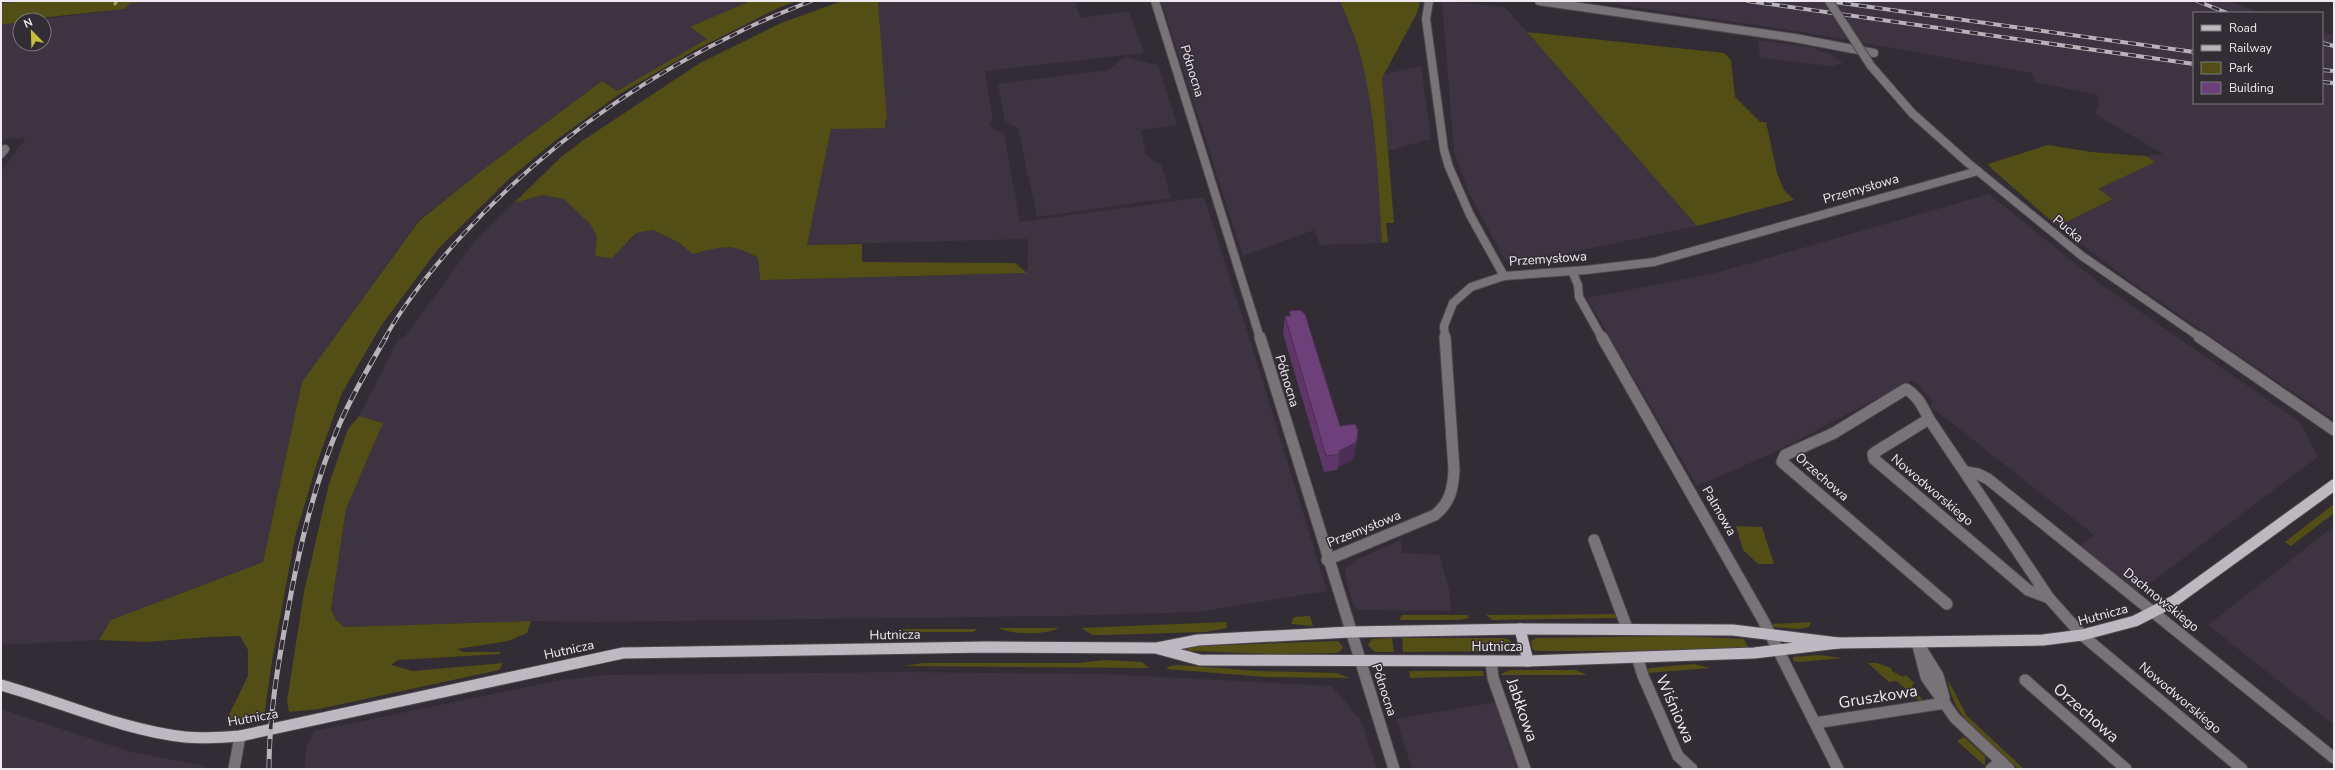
<svg xmlns="http://www.w3.org/2000/svg" width="2335" height="770" font-family="'Nunito Sans',sans-serif">
<rect width="100%" height="100%" fill="#322c34"/>
<g fill="#3e3341">
<polygon points="157,1 750,1 691,27 708,39 617,91 602,81 480,172 419,220 302,382 263,562 111,620 99,640 1,645 1,171 26,138 6,139 1,145 1,25 20,22 20,44 44,44 44,20 35,20 125,9 130,3"/>
<polygon points="883,1 1077,1 1076,3 1080,18 1129,11 1144,53 985,71 993,119 989,126 1004,134 1020,222 1204,197 1255,356 1327,591 1199,612 1059,616 592,622 531,621 344,627 336,620 331,609 346,509 383,423 359,416 398,339 404,338 474,242 514,203 542,195 564,199 591,225 597,237 595,256 629,242 636,233 653,230 678,242 693,253 722,247 740,248 758,258 760,280 1027,273 1028,239 807,245 831,129 887,119 878,2"/>
<polygon points="1161,1 1340,1 1358,46 1369,92 1379,179 1382,243 1320,245 1314,230 1243,256"/>
<polygon points="1442,1 1505,7 1697,226 1554,256 1505,260 1469,193 1454,152"/>
<polygon points="1591,1 2229,1 2262,13 2194,13 2194,103 2322,103 2322,32 2334,35 2334,420 2131,282 2055,224 2113,200 2098,189 2154,161 2146,156 2163,154 2095,114 2099,105 2097,95 2035,82 2032,73 1808,33"/>
<polygon points="1758,40 1817,48 1816,50 1831,54 1843,63 1832,66 1760,58"/>
<polygon points="1125,57 1152,64 1158,64 1177,125 1141,130 1146,155 1162,166 1171,198 1037,217 1018,128 1005,122 998,84 1108,70"/>
<polygon points="1421,66 1431,139 1388,151 1382,78 1384,74"/>
<polygon points="1989,194 2102,285 2300,422 2318,457 2136,594 2078,547 2094,535 1930,406 1933,402 1917,383 1911,381 1769,455 1697,486 1587,298 1719,272"/>
<polygon points="2334,526 2334,725 2208,625"/>
<polygon points="1401,540 1402,553 1440,555 1450,594 1451,611 1358,610 1354,607 1345,575 1346,568 1358,559"/>
<polygon points="904,672 1103,674 1332,686 1362,722 1377,769 304,769 307,744 314,731 561,680 605,675"/>
<polygon points="1496,702 1520,769 1412,769 1396,719"/>
<polygon points="1,709 132,752 205,766 205,769 1,769"/>
</g>
<g fill="#534e15">
<polygon points="30,1 156,1 130,3 125,9 20,20 20,22 1,25 1,3"/>
<polygon points="750,1 797,1 778,8 695,50 618,95 555,141 511,177 438,249 381,326 342,393 317,463 295,537 272,661 264,717 226,721 248,676 248,650 240,636 210,637 145,642 99,640 111,620 263,562 302,382 419,221 480,172 602,81 617,91 707,39 690,27"/>
<path d="M842 1H883L878 2 887 119 885 121V128L831 129 807 245 862 244V262L1015 263 1027 273 760 280 758 258C731 242 722 247 693 254L678 242 653 230 636 233 612 258 595 256 597 237 591 225 564 199 542 195 514 203 560 158 582 141 700 63 781 23Z"/>
<path d="M1340 1H1420L1417 13 1382 78 1394 223H1386L1388 242 1382 243C1378 178 1376 110 1358 47 1353 31 1346 16 1340 1Z"/>
<polygon points="1527,32 1724,53 1731,60 1735,97 1760,122 1766,122 1777,173 1784,190 1794,200 1697,226"/>
<polygon points="2048,145 2091,152 2146,156 2155,162 2098,189 2113,199 2066,222 2063,220 2055,224 1992,169 1988,164"/>
<polygon points="359,416 383,423 346,509 331,609 336,620 344,627 531,621 527,633 508,641 457,649 464,652 500,652 500,654 398,660 391,665 413,671 503,663 499,670 319,709 289,712 287,701 304,592 329,484 348,429"/>
<polygon points="2334,504 2334,513 2291,546 2285,542"/>
<polygon points="1736,526 1762,527 1774,564 1758,564 1743,550"/>
<polygon points="1617,614 1618,618 1492,620 1486,615"/>
<polygon points="1402,615 1468,615 1469,618 1459,620 1399,620"/>
<polygon points="1310,616 1313,626 1291,624 1294,617"/>
<polygon points="1226,622 1227,628 1205,632 1105,635 1093,635 1081,628"/>
<polygon points="1811,622 1809,627 1799,629 1774,627 1771,624"/>
<path d="M999 628H1059C1047 635 1010 635 999 628Z"/>
<polygon points="901,629 978,629 973,632 909,632"/>
<polygon points="1680,636 1744,639 1748,647 1674,651 1535,651 1532,648 1531,641 1536,638"/>
<polygon points="1392,638 1394,652 1375,652 1368,645 1372,639"/>
<polygon points="1402,638 1504,638 1510,640 1512,646 1508,651 1403,652"/>
<polygon points="1338,641 1343,647 1340,652 1335,653 1275,654 1168,650 1169,647"/>
<polygon points="1818,655 1843,658 1800,662 1793,661 1793,657"/>
<polygon points="1105,660 1142,662 1149,668 905,666 922,663 1078,663"/>
<polygon points="1868,663 1877,663 1891,668 1892,671 1903,677 1906,675 1914,683 1912,686 1915,693 1919,695 1923,701 1918,700 1897,681 1889,682"/>
<polygon points="1694,664 1710,668 1647,673 1649,668"/>
<polygon points="1179,665 1257,671 1336,673 1350,678 1266,677 1166,669 1170,666"/>
<polygon points="1509,670 1576,670 1587,675 1500,675"/>
<polygon points="1409,671 1483,671 1484,676 1410,678"/>
<path d="M1948 680 1967 716 2024 769H2018C1992 745 1952 719 1948 680Z"/>
<polygon points="1964,737 1985,756 1985,766 1957,741"/>
</g>
<g fill="none" stroke-linecap="round" stroke-linejoin="round">
<polyline stroke="#a39d63" stroke-width="3" points="115,4 117,1"/>
<defs>
<g id="minor-far1">
<polyline points="1155,1 1260,338"/>
<polyline points="1429,1 1426,19 1444,150 1449,167 1470,215 1504,276"/>
<polyline points="1539,1 1795,38 1874,53"/>
<polyline points="1871,66 1912,113 1968,163 2082,256 2201,338"/>
<polyline points="1,154 5,149"/>
<polyline points="1572,271 1578,285 1579,297 1602,338"/>
<polyline points="1445,338 1444,326 1453,303 1471,287 1504,276 1586,270 1654,262 1978,171"/>
</g>
<g id="minor">
<polyline points="1260,337 1394,769"/>
<polyline points="1602,337 1763,620 1838,769"/>
<polyline points="2199,337 2334,430"/>
<polyline points="1929,419 1877,451 1873,454 1874,459 2028,590 2049,598"/>
<polyline points="1966,472 1978,474 1988,479 2334,758"/>
<polyline points="1594,540 1627,628"/>
<path d="M1327 560 1435 515C1450 503 1453 489 1454 470L1445 337"/>
<path d="M1947 604 1782 462 1785 455 1834 433 1906 389C1918 396 1923 407 1929 419L2049 598 2082 635 2242 769"/>
<polyline points="1917,642 1926,677 1955,718 2009,769"/>
<polyline points="1922,650 1938,676 1944,697"/>
<polyline points="1637,657 1643,676 1678,756 1692,769"/>
<polyline points="1491,661 1493,678 1525,769"/>
<polyline points="2025,680 2126,769"/>
<polyline points="1815,723 1945,703"/>
<polyline points="234,769 240,736"/>
<polyline points="1991,769 2001,761"/>
</g>
<g id="major">
<polyline points="1520,629 1528,661"/>
<polyline points="1159,649 1200,660 1528,661 1754,653 1838,643 2043,640 2082,635 2135,621 2174,601 2334,485"/>
<path d="M1 685C62 702 122 730 185 737 203 739 222 737 240 736L623 653 987 647 1157 648 1198 640 1350 632 1520 629 1733 630 1838 643"/>
</g>
</defs>
<use href="#minor-far1" stroke="#4c474e" stroke-width="10"/>
<use href="#minor" stroke="#4c474e" stroke-width="13"/>
<use href="#major" stroke="#4c474e" stroke-width="13"/>
<use href="#minor-far1" stroke="#777377" stroke-width="8"/>
<use href="#minor" stroke="#777377" stroke-width="11"/>
<use href="#major" stroke="#beb8c0" stroke-width="11"/>
<defs>
<g id="rail-far1">
<polyline points="1748,1 2194,64"/>
<polyline points="1827,1 2194,52"/>
<polyline points="2197,1 2227,13"/>
<polyline points="2322,43 2334,46"/>
<polyline points="2322,70 2334,71"/>
<polyline points="2322,82 2334,83"/>
<path d="M385 338C405 302 432 269 459 239 538 151 633 83 739 32 762 20 787 11 811 1"/>
</g>
<path id="rail" d="M269 769C269 719 277 670 286 621 298 553 313 486 340 423 353 393 370 365 386 337"/>
</defs>
<use href="#rail-far1" stroke="#b8b2b9" stroke-width="4"/>
<use href="#rail" stroke="#b8b2b9" stroke-width="5"/>
<use href="#rail-far1" stroke="#322c34" stroke-width="2.5" stroke-dasharray="8" stroke-linecap="butt"/>
<use href="#rail" stroke="#322c34" stroke-width="3.5" stroke-dasharray="10" stroke-linecap="butt"/>
<defs>
<polyline id="minor-bridge" points="1829,1 1871,66"/>
</defs>
<use href="#minor-bridge" stroke="#4c474e" stroke-width="10" stroke-linecap="butt"/>
<use href="#minor-bridge" stroke="#777377" stroke-width="8"/>
</g>
<polygon fill="#5e3768" points="1289,311 1340,426 1357,440 1354,456 1352,460 1338,467 1337,470 1324,472 1283,334 1285,316 1289,316"/>
<polygon fill="#4c2d55" points="1357,440 1354,456 1352,460 1338,467 1340,454 1339,451"/>
<polygon fill="#6d4079" stroke="#4c2d55" points="1300,310 1305,314 1340,426 1355,424 1358,430 1357,440 1355,443 1339,451 1340,454 1326,456 1285,316 1291,316 1289,311"/>
<g text-anchor="middle" dominant-baseline="central" stroke-width="3" stroke-linejoin="round" paint-order="stroke">
<g font-size="13" fill="#efeaf0" stroke="#322c34">
<text transform="translate(1192 71) rotate(73)">Północna</text>
<text transform="translate(1861 189) rotate(-16)">Przemysłowa</text>
<text transform="translate(2068 229) rotate(40)">Pucka</text>
<text transform="translate(1548 259) rotate(-4)">Przemysłowa</text>
<text transform="translate(1287 381) rotate(73)">Północna</text>
<text transform="translate(1822 477) rotate(41)">Orzechowa</text>
<text transform="translate(1932 490) rotate(40)">Nowodworskiego</text>
<text transform="translate(1719 511) rotate(60)">Palmowa</text>
<text transform="translate(1364 529) rotate(-22)">Przemysłowa</text>
<text transform="translate(2161 600) rotate(39)">Dachnowskiego</text>
<text transform="translate(2103 615) rotate(-15)">Hutnicza</text>
<text transform="translate(895 635) rotate(-1)">Hutnicza</text>
<text x="1497" y="647">Hutnicza</text>
<text transform="translate(569 650) rotate(-12)">Hutnicza</text>
<text transform="translate(1384 690) rotate(72)">Północna</text>
<text transform="translate(2180 698) rotate(40)">Nowodworskiego</text>
<text transform="translate(253 718) rotate(-10)">Hutnicza</text>
</g>
<g font-size="16" fill="#efeaf0" stroke="#322c34">
<text transform="translate(1878 697) rotate(-9)">Gruszkowa</text>
<text transform="translate(1675 709) rotate(66)">Wiśniowa</text>
<text transform="translate(1522 710) rotate(71)">Jabłkowa</text>
<text transform="translate(2086 713) rotate(41)">Orzechowa</text>
</g>
</g>
<rect width="2335" height="770" fill="none" stroke="#efeaf0" stroke-width="4"/>
<rect x="2193" y="12" width="130" height="92" fill="#322c34" stroke="#7e787f"/>
<rect x="2201" y="25" width="20" height="6" fill="#beb8c0" stroke="#7e787f"/>
<text x="2229" y="32" font-size="12" fill="#efeaf0">Road</text>
<rect x="2201" y="45" width="20" height="6" fill="#b8b2b9" stroke="#7e787f"/>
<text x="2229" y="52" font-size="12" fill="#efeaf0">Railway</text>
<rect x="2201" y="62" width="20" height="12" fill="#534e15" stroke="#7e787f"/>
<text x="2229" y="72" font-size="12" fill="#efeaf0">Park</text>
<rect x="2201" y="82" width="20" height="12" fill="#6d4079" stroke="#7e787f"/>
<text x="2229" y="92" font-size="12" fill="#efeaf0">Building</text>
<g transform="translate(32 32) rotate(337)"><circle r="19" fill="#322c34" stroke="#7e787f"/>
<path d="M0-3L7 15L0 10L-7 15Z" fill="#c6bc3c"/>
<text y="-6" font-size="11" font-weight="bold" text-anchor="middle" fill="#efeaf0">N</text>
</g>
</svg>
